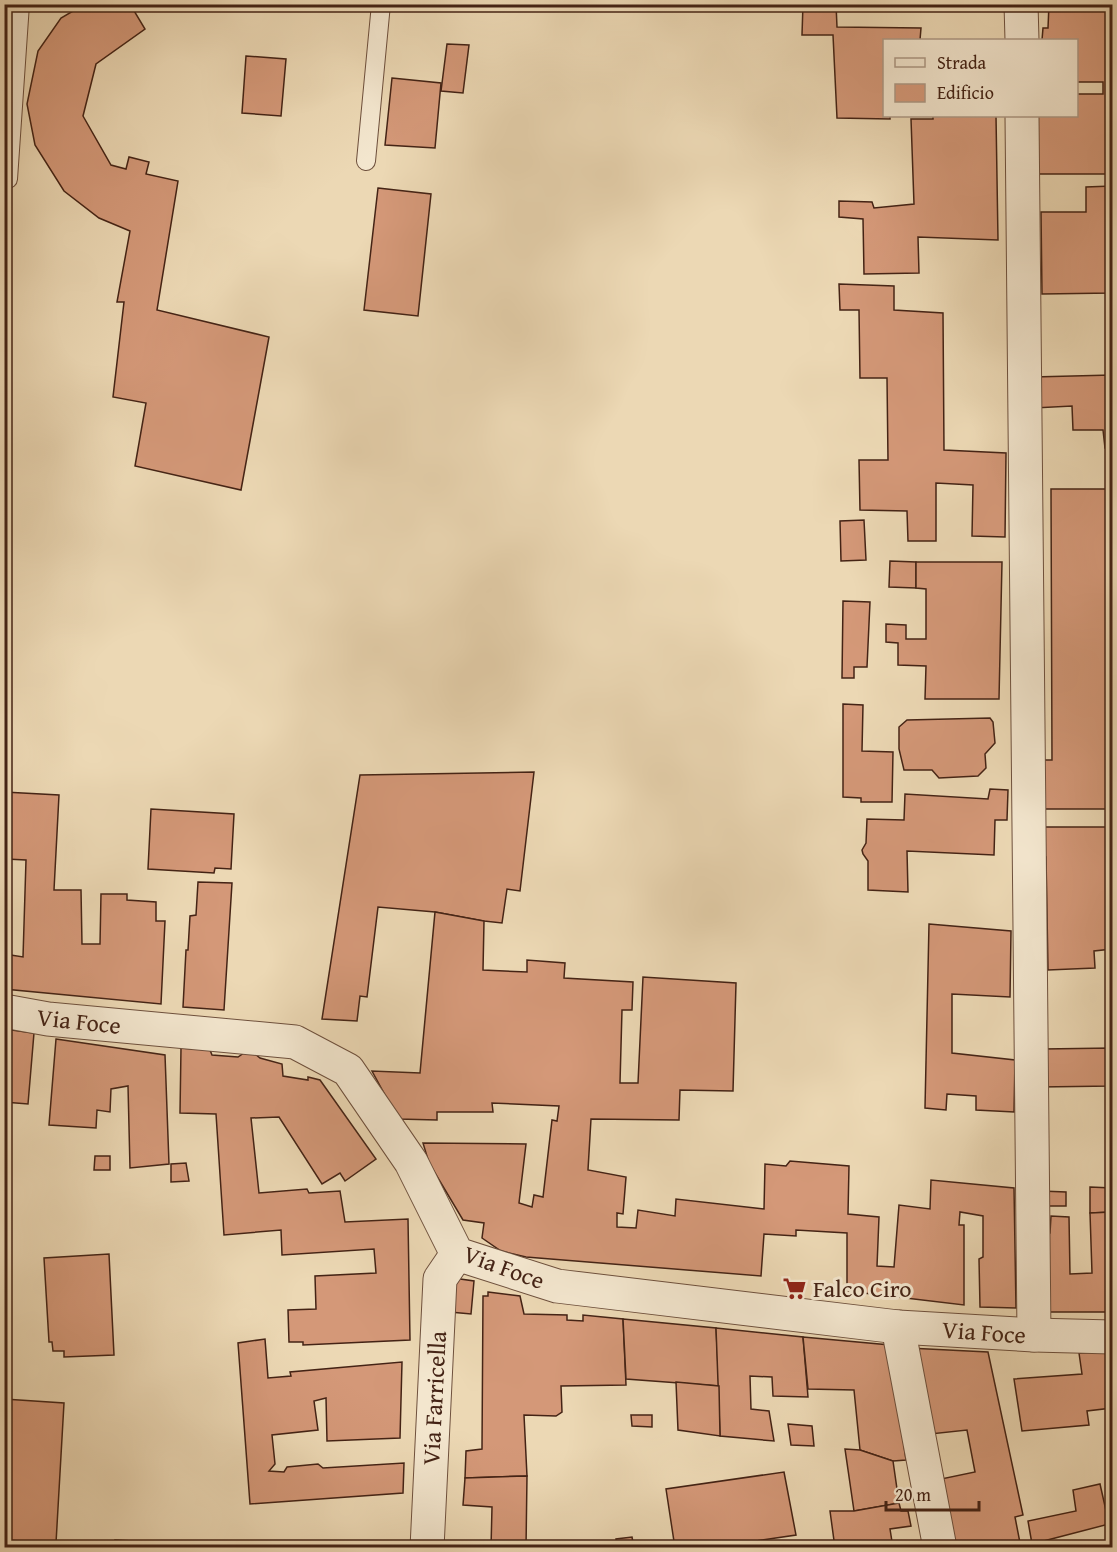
<svg xmlns="http://www.w3.org/2000/svg" width="1117" height="1552" font-family="'Gentium Book Plus',serif">
<rect width="100%" height="100%" fill="#ecd8b4"/>
<filter id="stains"><feTurbulence type="fractalNoise" baseFrequency=".00333" numOctaves="4"/><feColorMatrix values="0 0 0 0 .2 0 0 0 0 .09 0 0 0 0 .02 0 0 0 .5 -.17"/></filter>
<radialGradient id="worn" r=".72"><stop offset=".6" stop-color="#630" stop-opacity="0"/><stop offset="1" stop-color="#630" stop-opacity=".3"/></radialGradient>
<g fill="#d49878" stroke="#442315" stroke-width="1.5">
<polygon points="85,4 130,4 145,29 96,64 83,116 111,165 126,169 129,157 149,162 146,174 178,181 157,310 269,337 241,490 135,466 146,403 113,397 124,302 117,302 130,231 99,218 64,191 35,145 27,104 38,51 61,18"/>
<polygon points="803,4 836,4 837,27 921,28 920,40 884,40 884,116 890,116 890,119 837,118 833,35 802,35"/>
<polygon points="1049,4 1112,4 1112,174 1026,174 1032,116 1076,116 1076,94 1103,94 1103,82 1076,82 1076,40 1042,40 1043,28 1048,28"/>
<polygon points="447,44 469,45 463,93 441,91"/>
<polygon points="246,56 286,59 281,116 242,113"/>
<polygon points="392,78 441,83 435,148 385,145"/>
<polygon points="933,116 996,116 998,240 918,237 919,273 864,274 863,219 839,217 839,201 872,202 874,208 914,204 911,119 933,119"/>
<polygon points="1112,186 1112,293 1042,294 1041,212 1086,212 1086,187"/>
<polygon points="378,188 431,194 418,316 364,310"/>
<polygon points="839,284 894,286 894,310 943,313 944,450 1006,453 1005,537 972,536 973,485 936,483 936,541 908,541 907,511 860,510 859,460 888,460 887,378 860,378 859,310 840,310"/>
<polygon points="1112,375 1112,448 1105,448 1103,430 1073,430 1072,406 1034,408 1033,377"/>
<polygon points="1051,489 1109,489 1110,709 1112,709 1112,809 1035,809 1035,760 1052,760"/>
<polygon points="864,520 866,560 841,561 840,521"/>
<polygon points="890,561 916,562 916,588 889,587"/>
<polygon points="916,562 1002,562 999,699 925,699 926,666 898,665 898,643 886,642 886,624 906,625 906,639 926,639 926,589 916,588"/>
<polygon points="843,601 870,602 867,667 854,667 854,678 842,678"/>
<polygon points="843,704 863,705 862,751 893,752 892,802 861,802 861,798 843,797"/>
<polygon points="990,718 993,722 995,743 985,754 986,768 978,776 939,778 932,770 904,770 899,749 899,727 907,720"/>
<polygon points="534,772 520,891 507,889 502,923 484,921 435,912 378,907 367,997 360,996 357,1021 322,1019 360,775"/>
<polygon points="990,789 1008,790 1007,820 995,820 994,855 907,851 908,892 868,890 868,861 863,854 862,850 866,843 867,819 904,820 905,794 988,799"/>
<polygon points="4,792 59,795 54,890 81,890 82,944 100,944 101,894 127,894 127,900 156,902 156,921 165,921 161,1004 4,989 4,954 23,957 26,860 6,859 4,887"/>
<polygon points="151,809 234,814 231,869 215,868 214,873 148,869"/>
<polygon points="1041,827 1112,827 1112,949 1094,951 1095,968 1048,970 1046,857 1040,856"/>
<polygon points="198,882 232,883 224,1010 183,1007 186,950 188,950 190,916 196,915"/>
<polygon points="435,912 484,921 483,970 527,972 527,960 565,963 564,978 633,982 632,1010 622,1010 620,1083 638,1083 643,977 736,983 733,1091 680,1090 679,1120 591,1119 588,1170 626,1177 623,1214 617,1213 617,1227 636,1228 638,1210 675,1216 676,1199 764,1209 765,1164 786,1166 790,1161 849,1166 848,1214 879,1217 877,1266 894,1267 899,1205 930,1209 931,1180 1014,1188 1016,1308 980,1307 979,1259 983,1257 983,1216 960,1212 959,1225 964,1225 964,1305 847,1291 847,1233 796,1230 796,1236 764,1234 761,1276 526,1257 501,1251 482,1238 484,1223 463,1220 429,1163 423,1143 526,1144 519,1203 532,1207 534,1195 543,1197 552,1120 557,1121 559,1106 492,1103 493,1112 437,1112 437,1120 398,1119 372,1071 420,1073"/>
<polygon points="929,924 1011,931 1010,997 952,994 952,1053 1015,1060 1014,1112 976,1110 976,1096 947,1094 946,1110 925,1108"/>
<polygon points="4,1029 34,1033 28,1104 4,1102"/>
<polygon points="56,1039 165,1055 169,1164 130,1168 128,1086 111,1089 110,1112 97,1110 96,1128 49,1125"/>
<polygon points="181,1048 210,1050 212,1055 238,1057 244,1053 254,1053 260,1058 282,1064 283,1076 308,1080 308,1077 320,1080 376,1159 345,1181 340,1173 322,1184 279,1117 251,1118 259,1193 307,1189 309,1193 340,1191 345,1222 408,1219 410,1340 303,1345 303,1342 289,1342 288,1310 316,1309 315,1276 376,1273 374,1249 282,1255 281,1230 224,1235 216,1114 180,1113"/>
<polygon points="1112,1048 1112,1086 1039,1087 1043,1049"/>
<polygon points="95,1156 110,1156 110,1170 94,1170"/>
<polygon points="186,1163 189,1181 171,1182 171,1164"/>
<polygon points="1090,1187 1112,1188 1112,1212 1090,1213"/>
<polygon points="1041,1191 1066,1192 1066,1206 1041,1206"/>
<polygon points="1112,1212 1112,1312 1041,1312 1041,1233 1050,1233 1051,1216 1069,1217 1070,1274 1092,1273 1090,1213"/>
<polygon points="109,1254 114,1355 64,1357 64,1351 53,1351 52,1342 49,1342 44,1258"/>
<polygon points="453,1278 474,1281 471,1314 450,1312"/>
<polygon points="488,1292 520,1296 524,1314 567,1315 567,1320 583,1321 583,1315 623,1319 626,1385 561,1386 562,1412 556,1416 524,1415 527,1476 465,1478 466,1451 482,1449 483,1296 488,1296"/>
<polygon points="623,1319 716,1328 719,1386 626,1379"/>
<polygon points="716,1328 803,1337 808,1397 773,1396 772,1377 750,1376 751,1409 769,1411 774,1441 720,1436"/>
<polygon points="803,1337 890,1345 906,1460 893,1461 860,1450 854,1390 808,1389"/>
<polygon points="265,1339 268,1378 291,1376 290,1372 402,1362 400,1438 327,1441 326,1398 314,1401 318,1430 272,1435 275,1464 269,1471 284,1472 287,1467 318,1464 323,1468 404,1463 403,1493 250,1504 238,1343"/>
<polygon points="908,1348 988,1352 1023,1515 1015,1517 1021,1548 956,1548 948,1507 941,1479 975,1472 967,1430 921,1435"/>
<polygon points="1112,1351 1112,1408 1087,1411 1089,1425 1022,1431 1014,1379 1082,1374 1079,1353"/>
<polygon points="676,1382 719,1386 720,1436 678,1430"/>
<polygon points="4,1399 64,1403 56,1543 4,1540"/>
<polygon points="631,1415 652,1415 652,1427 632,1426"/>
<polygon points="788,1424 812,1426 814,1446 791,1445"/>
<polygon points="845,1449 860,1450 893,1461 899,1503 854,1511"/>
<polygon points="784,1472 796,1535 709,1548 675,1548 666,1489"/>
<polygon points="527,1476 526,1548 491,1548 492,1507 463,1505 465,1478"/>
<polygon points="1100,1484 1109,1524 1032,1544 1028,1521 1076,1511 1073,1490"/>
<polygon points="899,1503 901,1511 908,1511 911,1526 890,1529 893,1548 835,1548 830,1511 854,1511"/>
<polygon points="632,1537 634,1548 617,1548 616,1539"/>
<polygon points="115,1540 261,1548 115,1548"/>
</g>
<g fill="none" stroke-linecap="round" stroke-linejoin="round">
<defs>
<g id="lane">
<polyline points="366,161 381,4"/>
<polyline points="8,179 20,4"/>
</g>
<g id="street">
<polyline points="1021,4 1022,40"/>
<polyline points="1022,116 1034,1335"/>
<polyline points="4,1011 48,1019 295,1042 348,1070 411,1162 457,1254 557,1286 898,1327 1034,1335 1112,1337"/>
<polyline points="898,1327 940,1548"/>
<polyline points="427,1548 440,1279 457,1254"/>
</g>
</defs>
<use href="#lane" stroke="#6e503d" stroke-width="20"/>
<use href="#street" stroke="#6e503d" stroke-width="35"/>
<use href="#lane" stroke="#f3e6ce" stroke-width="18"/>
<use href="#street" stroke="#f3e6ce" stroke-width="33"/>
</g>
<defs>
<symbol id="supermarket-bare" viewBox="-9 -9 18 18"><path d="M-6-5.5h2.5l.6 2H6L4.5 2H-2.5L-4.4-4H-6ZM-1.5 3.2a1.3 1.3 0 1 0 .1 0ZM3 3.2a1.3 1.3 0 1 0 .1 0Z" fill="#8f2418" stroke="#f3e6ce" stroke-width="2.5" paint-order="stroke"/></symbol>
</defs>
<g fill-rule="evenodd">
<use href="#supermarket-bare" x="778" y="1272" width="33" height="33"/>
</g>
<g text-anchor="middle" dominant-baseline="central" stroke-width="6" stroke-linejoin="round" paint-order="stroke">
<g font-size="24" fill="#442315" stroke="#f3e6ce">
<text transform="translate(79 1021) rotate(6)">Via Foce</text>
<text transform="translate(504 1267) rotate(20)">Via Foce</text>
<text transform="translate(984 1332) rotate(4)">Via Foce</text>
<text transform="translate(434 1398) rotate(-87)">Via Farricella</text>
</g>
<g font-size="24" fill="#442315" stroke="#f3e6ce" text-anchor="start">
<text x="813" y="1288">Falco Ciro</text>
</g>
</g>
<rect width="1117" height="1552" fill="none" stroke="#ecd8b4" stroke-width="24"/>
<rect x="6" y="6" width="1105" height="1540" fill="none" stroke="#442315" stroke-width="3"/>
<rect x="12" y="12" width="1093" height="1528" fill="none" stroke="#442315" stroke-width="1.5"/>
<rect x="883" y="39" width="195" height="78" fill="#f3e6ce" stroke="#ad9884" stroke-width="1.5"/>
<rect x="895" y="58" width="30" height="9" fill="#f3e6ce" stroke="#ad9884" stroke-width="1.5"/>
<text x="937" y="69" font-size="18" fill="#442315">Strada</text>
<rect x="895" y="84" width="30" height="18" fill="#d49878" stroke="#ad9884" stroke-width="1.5"/>
<text x="937" y="99" font-size="18" fill="#442315">Edificio</text>
<path d="M886 1501v9h93v-9" fill="none" stroke="#442315" stroke-width="3"/>
<text x="895" y="1501" font-size="18" fill="#442315" stroke="#f3e6ce" stroke-width="4.5" paint-order="stroke">20 m</text>
<rect width="100%" height="100%" filter="url(#stains)"/>
<rect width="100%" height="100%" fill="url(#worn)"/>
</svg>
